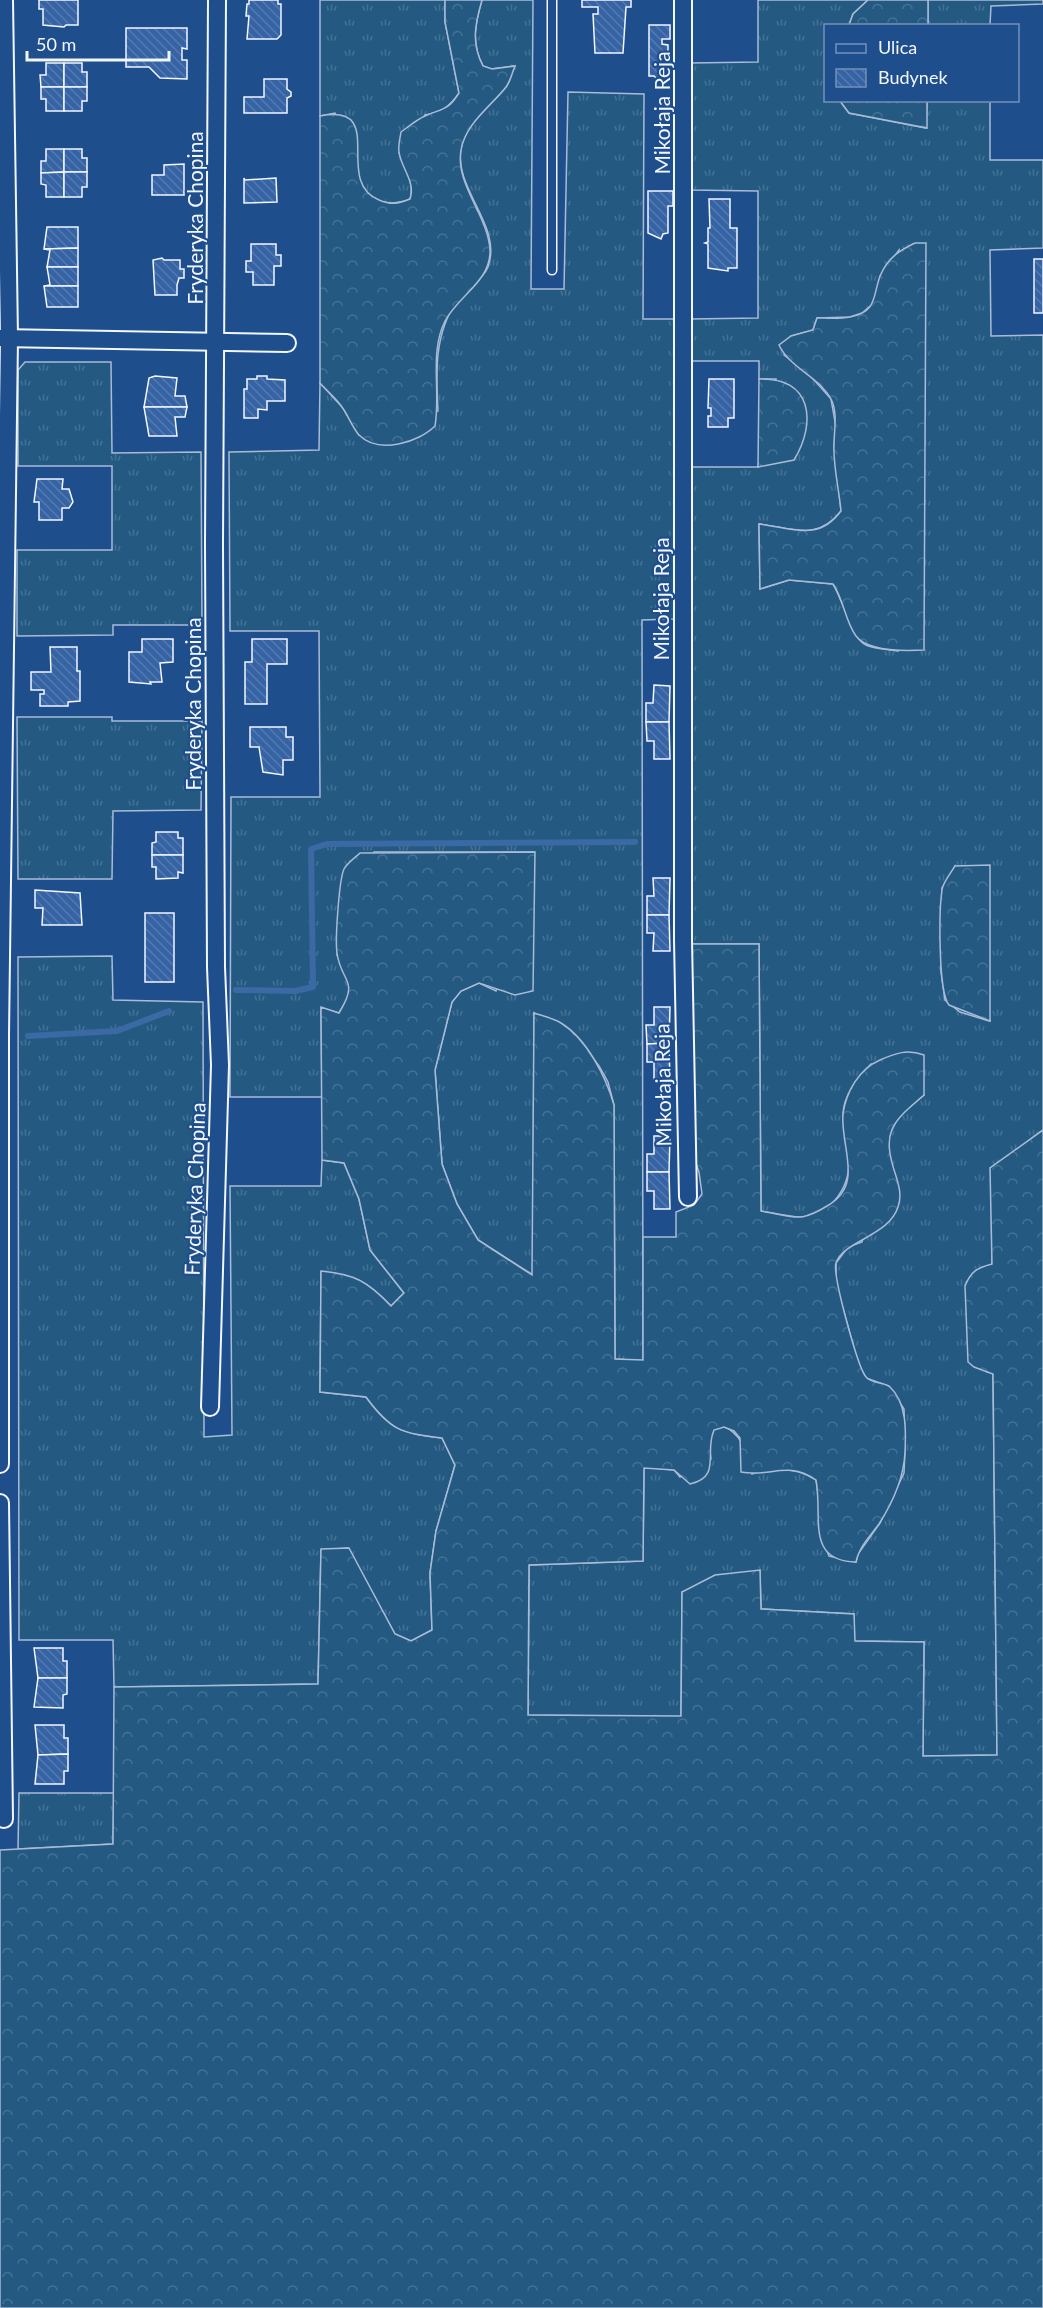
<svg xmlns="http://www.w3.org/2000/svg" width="1043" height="2308" font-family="Lato,sans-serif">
<defs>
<pattern id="grass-tufts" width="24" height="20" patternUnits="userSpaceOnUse" patternTransform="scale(1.5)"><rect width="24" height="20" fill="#245a82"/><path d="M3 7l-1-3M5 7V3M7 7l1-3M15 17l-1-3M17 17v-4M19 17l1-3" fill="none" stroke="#447295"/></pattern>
<pattern id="forest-crowns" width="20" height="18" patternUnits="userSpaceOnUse" patternTransform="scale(1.5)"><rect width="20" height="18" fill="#245a82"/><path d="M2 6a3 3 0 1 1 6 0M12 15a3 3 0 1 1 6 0" fill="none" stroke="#447295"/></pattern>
<pattern id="building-back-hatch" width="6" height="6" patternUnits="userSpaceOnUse" patternTransform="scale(1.5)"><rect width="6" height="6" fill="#3563a3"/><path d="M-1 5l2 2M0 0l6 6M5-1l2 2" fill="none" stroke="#537ab1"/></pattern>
</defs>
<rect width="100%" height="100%" fill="#1f4e8c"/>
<g fill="url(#grass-tufts)" stroke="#a8bbd7" stroke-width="1.5" fill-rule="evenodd">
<path d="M320 0H445V22L459 93C450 107 441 112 425 115L399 153C405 167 415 184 410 199 391 207 366 203 359 180 356 173 359 164 356 157 350 142 342 128 335 113L320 116Z"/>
<path d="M482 0H533L531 289H564L568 92 644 94 643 319H676L674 619 642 620 643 1361 615 1359 614 1105 608 1082 599 1066 576 1036 534 1013 533 1275 478 1240 457 1204 442 1164 435 1070 452 1002 461 991 479 983 496 991 534 852H374L342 880 337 955 349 984V996L339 1013 321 1008 322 1097H230L231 797H320L319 631H230L229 452 319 450 320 383 343 408 359 435 438 411C436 373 434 333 457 301 465 290 483 280 488 267 503 226 454 190 461 149 465 124 491 106 506 87 510 82 512 73 514 66L491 69 483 66C471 43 475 24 482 0Z"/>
<path d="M758 0H868L853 14 849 25 826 26V100L840 101 849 113 926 128 927 101H990V160H1043V248L990 250 991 336 1043 335V1130L991 1169 992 1264 987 1372 993 1373 997 1755 923 1756 924 1642 854 1641V1614L761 1609 760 1571 682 1592 681 1717 528 1715 529 1565 643 1561 644 1467 674 1470 680 1477 711 1459 709 1441 713 1430 723 1426C744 1435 746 1454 752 1474 775 1467 797 1467 816 1480 822 1511 815 1526 829 1556L856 1562 858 1554 880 1523 904 1473 905 1450 904 1409 889 1386 866 1378 858 1363 836 1283V1263L848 1247 862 1242 890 1134 898 1117 924 1095 871 1064C857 1079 843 1095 843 1116 843 1132 849 1147 849 1162 849 1190 828 1218 798 1217 785 1216 773 1213 761 1211L759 944H691L690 467H758L776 379H759V361H691L690 319 758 318V191L690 190V63L758 62ZM899 250 898 651C888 649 874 649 866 645 853 640 842 598 833 584L789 580 760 589 759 524C793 528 817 542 841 511L834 446 836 427 831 399 808 373 784 355 791 336 813 330 817 318 850 317 862 313 875 302 880 276ZM955 866 990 1021H989L960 1012 945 1000 941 972 942 888Z"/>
<polygon points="928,0 1043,0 1043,4 991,6 990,25 928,26"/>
<polygon points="25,362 111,362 112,453 201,452 202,625 113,625 113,635 17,636 17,550 112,550 112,466 18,466 18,370"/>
<polygon points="17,717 112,717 112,721 202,721 201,810 113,811 112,879 18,879"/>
<path d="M112 956 113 1000 203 1002 204 1437 232 1435 230 1186H321L322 1160 344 1163 359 1199 370 1250 404 1293 391 1306C368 1282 355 1274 321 1272L320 1392 366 1397C391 1431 401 1433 442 1438L455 1465 436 1531 430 1573 432 1630 411 1641 395 1634 348 1548 321 1550 318 1684 114 1687 113 1640H19L18 957Z"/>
<polygon points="19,1793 114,1793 113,1844 18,1849"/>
</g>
<g fill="url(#forest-crowns)" stroke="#a8bbd7" stroke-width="1.5">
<path d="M445 0H482C475 24 471 43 483 66L492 69 515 66C512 73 510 82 506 87 491 106 465 124 461 150 455 185 488 215 490 250 491 281 459 295 445 321 429 353 441 392 435 426 419 442 379 455 359 435 352 427 348 415 342 407 336 398 327 391 320 383V116C389 103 332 181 379 200 391 205 398 204 410 199 416 182 401 168 399 152 398 146 400 138 401 132 408 127 416 120 425 116 442 108 447 112 459 93L445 22Z"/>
<polygon points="868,0 928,0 928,25 849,25 853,14"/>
<polygon points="840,101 927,101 927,128 849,113"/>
<path d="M915 243H926L924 650C905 651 868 652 856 636 845 621 844 600 833 584L789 580 760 589 759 524C793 528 818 542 841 511 839 489 833 466 834 445 834 431 838 412 831 399 820 378 789 367 779 345L791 336 813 330 817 318C827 318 840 319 850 317 879 312 872 294 881 274 888 258 900 250 915 243Z"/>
<path d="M759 379C812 377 817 422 794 460L758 467Z"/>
<path d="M535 852 533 991 515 995 479 983 461 991 452 1002 435 1070 442 1164 457 1204 478 1240 532 1275 534 1013C543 1016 553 1018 561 1023 587 1039 606 1077 614 1105L615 1359 643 1360V1237H676V1212L694 1205 702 1194 699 1172 693 1156 691 944H759L761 1211C774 1213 789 1218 802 1217 811 1215 819 1211 827 1206 865 1185 840 1147 843 1114 846 1092 859 1069 880 1060 896 1053 907 1049 924 1055V1095C891 1123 881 1132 896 1176 899 1186 902 1196 898 1207 889 1236 843 1241 836 1263 832 1274 858 1368 866 1377 872 1384 884 1382 890 1387 907 1403 906 1431 905 1452 904 1478 893 1502 879 1524 870 1536 859 1547 856 1562 805 1561 823 1516 816 1480 787 1460 770 1478 741 1472L740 1438 734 1431 724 1427 714 1430C704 1452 722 1477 690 1484L674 1470 644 1468 643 1561 529 1565 528 1715 681 1716 682 1592 715 1575 760 1570 761 1609 854 1614 855 1641 924 1642 923 1756 997 1755 993 1374 974 1367 968 1362 965 1286C971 1271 977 1268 992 1264L990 1168 1043 1130V2308H0V1850L113 1844 114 1687 318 1684 321 1549 349 1548 395 1634 411 1641 432 1630 430 1573 436 1531 455 1465 442 1438C401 1433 391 1431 366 1397L320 1392 321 1271C355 1274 368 1282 391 1306L404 1293 370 1250 359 1199 344 1163 322 1160 321 1007 339 1013C360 979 341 983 337 953 335 940 339 880 344 869 347 863 356 857 360 853Z"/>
<path d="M990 865V1021L949 1005C938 992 939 910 942 890 943 882 951 873 955 866Z"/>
</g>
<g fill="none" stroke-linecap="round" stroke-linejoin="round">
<g stroke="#3b69a3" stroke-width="6">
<polyline points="236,990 295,991 313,987 311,849 327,844 635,842"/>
<polyline points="28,1036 117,1031 169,1011"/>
</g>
</g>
<g fill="url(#building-back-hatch)" stroke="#f2f6ff" stroke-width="1.5">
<polygon points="39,0 78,0 78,25 66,25 64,27 43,25 43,9 39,9"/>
<polygon points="249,0 278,0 278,4 281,4 281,35 277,39 247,39 249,16 246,16 247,4 249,4"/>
<polygon points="582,0 631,0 631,7 626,7 623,53 595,53 593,14 598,14 598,7 582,7"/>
<polygon points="649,25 670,25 670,39 662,39 662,44 668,45 668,70 658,80 654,76 649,76"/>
<polygon points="126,28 187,28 187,49 182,48 182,60 187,60 187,79 160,78 149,67 126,67"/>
<polygon points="46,63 64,63 64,87 41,87 40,75 46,75"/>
<polygon points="64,63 82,63 82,72 87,72 87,87 64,87"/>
<polygon points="264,79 287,79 287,89 291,92 291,96 287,98 287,113 244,113 244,97 264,97"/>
<polygon points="41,87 64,87 64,111 46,111 46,99 41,99"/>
<polygon points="64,87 87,87 87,101 82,101 82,111 64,111"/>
<polygon points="46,149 64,149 64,172 41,173 41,161 46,161"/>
<polygon points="64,149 82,149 82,158 87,158 87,172 64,172"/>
<polygon points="184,164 184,195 152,195 152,175 164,175 164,165"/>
<polygon points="64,172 64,197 46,197 46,185 41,184 41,173"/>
<polygon points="64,172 87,172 87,187 82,187 82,197 64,197"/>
<polygon points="244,178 245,180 276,178 277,202 244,203"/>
<polygon points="648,191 673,191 673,206 668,206 668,233 663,234 661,239 648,233"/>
<polygon points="709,199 730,199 730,228 737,228 737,268 728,268 728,271 708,268 708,244 705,243 708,242 708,228 710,228"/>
<polygon points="47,227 78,227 78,248 44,249"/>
<polygon points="251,244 276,244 276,255 281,255 281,266 274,266 274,285 253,285 253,272 246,272 246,261 251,261"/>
<polygon points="78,248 78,267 47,267 50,250 44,249"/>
<polygon points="162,258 164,260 180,260 180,269 184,269 184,278 179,278 177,285 177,295 155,295 153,260"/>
<rect x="1034" y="259" width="9" height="54"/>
<polygon points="47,267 78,267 78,286 44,286 50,285"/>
<polygon points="44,286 78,286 78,307 47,307"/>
<polygon points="155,376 177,378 175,396 185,396 187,407 144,407 149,378"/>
<polygon points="257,376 267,376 267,379 285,380 285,401 267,401 267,410 258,409 258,418 244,418 244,389 247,389 247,379 257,379"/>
<polygon points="709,379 734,379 734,418 728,418 728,427 708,427 708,416 711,416 711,408 708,408"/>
<polygon points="144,407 187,407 185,417 175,417 177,436 149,436"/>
<polygon points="37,479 63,479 62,489 69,489 73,502 69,508 62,508 62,520 39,520 39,502 34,502"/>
<polygon points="142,639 173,639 173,662 160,663 162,682 150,682 151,684 129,682 129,652 142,652"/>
<polygon points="252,639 287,639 287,664 267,664 267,704 245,704 245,662 252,662"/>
<polygon points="50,647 77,647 77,671 80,671 80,701 68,702 68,706 40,706 40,694 44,694 44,690 31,690 31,672 51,672"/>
<polygon points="654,685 670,686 669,722 646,722 646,703 653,703"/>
<polygon points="646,722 669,722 670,759 654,759 654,741 647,741"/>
<polygon points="250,727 286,727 286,737 293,737 293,760 283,760 283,775 263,772 259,747 250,747"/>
<polygon points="156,832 178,832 178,838 183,838 183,855 152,855 152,843 156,842"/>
<polygon points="152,855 183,855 183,873 178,872 178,878 156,879 156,867 152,867"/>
<polygon points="653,878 670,878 669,915 647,915 647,896 654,896"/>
<polygon points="35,890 80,893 82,925 42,925 43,908 35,908"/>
<rect x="145" y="913" width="29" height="69"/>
<polygon points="647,915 669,915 670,951 653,951 654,933 647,933"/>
<polygon points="654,1007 670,1007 669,1043 647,1044 646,1025 654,1025"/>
<polygon points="669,1043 670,1080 654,1080 654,1062 647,1062 647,1044"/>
<polygon points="654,1136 670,1136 669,1172 647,1172 647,1154 654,1154"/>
<polygon points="647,1172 669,1172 670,1209 654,1209 654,1191 647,1191"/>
<polygon points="34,1648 63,1648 63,1661 67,1661 67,1678 38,1678"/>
<polygon points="38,1678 67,1678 67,1694 63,1695 63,1708 34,1707"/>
<polygon points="35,1725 64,1725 64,1738 68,1738 68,1754 38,1755"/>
<polygon points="68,1754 68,1771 64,1771 64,1784 35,1784 38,1755"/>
</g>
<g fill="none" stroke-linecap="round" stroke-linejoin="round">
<defs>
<polyline id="service" points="552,270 552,0"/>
<g id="minor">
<polyline points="683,0 683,940 688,1197"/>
<polyline points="0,338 287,343"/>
<polyline points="210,1407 220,1065 216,967 214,544 217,0"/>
<polyline points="0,1464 0,1035 9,338 4,0"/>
<polyline points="0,1503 4,1819"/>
</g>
</defs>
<use href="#service" stroke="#f2f6ff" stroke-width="11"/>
<use href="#minor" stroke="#f2f6ff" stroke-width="20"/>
<use href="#service" stroke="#1f4e8c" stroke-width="8"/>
<use href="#minor" stroke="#1f4e8c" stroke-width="16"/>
</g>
<g text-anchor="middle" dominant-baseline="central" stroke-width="4.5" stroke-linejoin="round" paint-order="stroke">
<g font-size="21" fill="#f2f6ff" stroke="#1f4e8c">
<text transform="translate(661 113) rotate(-90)">Mikołaja Reja</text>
<text transform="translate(194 218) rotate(-90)">Fryderyka Chopina</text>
<text transform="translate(660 599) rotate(-90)">Mikołaja Reja</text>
<text transform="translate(192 704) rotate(-90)">Fryderyka Chopina</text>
<text transform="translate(662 1085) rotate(-91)">Mikołaja Reja</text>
<text transform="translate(194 1189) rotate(-88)">Fryderyka Chopina</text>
</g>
</g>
<rect x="824" y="24" width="195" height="78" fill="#1f4e8c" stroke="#7391ba" stroke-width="1.5"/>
<rect x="836" y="44" width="30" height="9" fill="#1f4e8c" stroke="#7391ba" stroke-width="1.5"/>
<text x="878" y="54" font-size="18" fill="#f2f6ff">Ulica</text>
<rect x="836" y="69" width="30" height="18" fill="url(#building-back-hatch)" stroke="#7391ba" stroke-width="1.5"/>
<text x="878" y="84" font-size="18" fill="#f2f6ff">Budynek</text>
<path d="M27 51v9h142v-9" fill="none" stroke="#f2f6ff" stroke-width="3"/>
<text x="36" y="51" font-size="18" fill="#f2f6ff" stroke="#1f4e8c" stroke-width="4.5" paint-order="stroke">50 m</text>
</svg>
